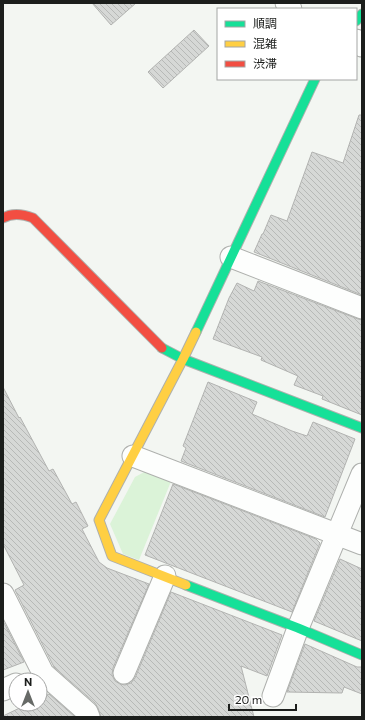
<svg xmlns="http://www.w3.org/2000/svg" width="365" height="720" font-family="Commissioner,'Noto Sans JP',sans-serif">
<defs>
<pattern id="building-back-hatch" width="6" height="6" patternUnits="userSpaceOnUse"><rect width="6" height="6" fill="#d6d8d6"/><path d="M-1 5l2 2M0 0l6 6M5-1l2 2" fill="none" stroke="#b7b9b7"/></pattern>
</defs>
<rect width="100%" height="100%" fill="#f3f6f2"/>
<polygon fill="#dbf3d8" points="148,470 172,479 139,560 123,554 110,524 135,477"/>
<g fill="url(#building-back-hatch)" stroke="#b2b3b1">
<polygon points="92,3 136,3 111,25"/>
<polygon points="194,30 209,46 163,88 148,72"/>
<polygon points="359,115 362,115 362,295 254,252 262,234 263,234 271,215 287,221 312,152 343,163"/>
<polygon points="258,281 358,319 362,320 362,415 322,399 323,396 294,385 298,376 261,360 262,357 213,339 229,298 237,283 254,291"/>
<polygon points="208,382 257,402 252,414 292,431 307,436 313,422 355,439 325,517 181,461 186,448 183,446"/>
<polygon points="3,387 19,418 20,417 49,471 53,469 72,504 76,502 88,526 82,529 99,562 107,568 149,584 113,668 112,675 115,681 120,684 125,685 131,683 135,678 171,592 282,635 267,676 241,666 254,717 101,717 98,708 95,703 54,667 15,590 24,585 3,544"/>
<polygon points="173,484 316,539 320,543 292,612 145,555"/>
<polygon points="340,559 362,569 362,641 314,621"/>
<polygon points="3,621 24,662 3,670"/>
<polygon points="305,644 357,667 362,667 362,694 344,687 342,693 287,692"/>
<polygon points="49,694 75,717 3,717 3,716 28,704 40,704 40,699"/>
</g>
<g fill="none" stroke-linecap="round" stroke-linejoin="round">
<defs>
<g id="street">
<polyline points="286,3 291,9"/>
<polyline points="356,40 362,46"/>
<polyline points="231,257 362,308"/>
<polyline points="133,456 362,544"/>
<polyline points="3,594 43,673 87,712 89,717"/>
<polyline points="124,673 165,576"/>
<polyline points="3,690 16,684"/>
<polyline points="273,696 298,628 362,474"/>
</g>
<g id="fast">
<polyline points="356,21 362,14"/>
<polyline points="196,332 315,79"/>
<polyline points="162,348 183,359 362,428"/>
<polyline points="186,585 298,628 362,655"/>
</g>
<polyline id="slow" points="186,585 112,556 99,520 183,359 196,332"/>
<path id="jam" d="M3 218C13 212 23 214 33 218L162 348"/>
</defs>
<use href="#street" stroke="#aeb0ad" stroke-width="23"/>
<use href="#fast" stroke="#aeb0ad" stroke-width="11"/>
<use href="#slow" stroke="#aeb0ad" stroke-width="11"/>
<use href="#jam" stroke="#aeb0ad" stroke-width="11"/>
<use href="#street" stroke="#fdfefd" stroke-width="21"/>
<use href="#fast" stroke="#16e098" stroke-width="9"/>
<use href="#slow" stroke="#ffcf43" stroke-width="9"/>
<use href="#jam" stroke="#f24e42" stroke-width="9"/>
</g>
<rect width="365" height="720" fill="none" stroke="#1c1e1c" stroke-width="8"/>
<rect x="217" y="8" width="140" height="72" fill="#ffffff" stroke="#a4a5a4"/>
<rect x="225" y="21" width="20" height="6" fill="#16e098" stroke="#a4a5a4"/>
<text x="253" y="28" font-size="12" fill="#1c1e1c">順調</text>
<rect x="225" y="41" width="20" height="6" fill="#ffcf43" stroke="#a4a5a4"/>
<text x="253" y="48" font-size="12" fill="#1c1e1c">混雑</text>
<rect x="225" y="61" width="20" height="6" fill="#f24e42" stroke="#a4a5a4"/>
<text x="253" y="68" font-size="12" fill="#1c1e1c">渋滞</text>
<g transform="translate(28 692)"><circle r="19" fill="#ffffff" stroke="#a4a5a4"/>
<path d="M0-3L7 15L0 10L-7 15Z" fill="#676a67"/>
<text y="-6" font-size="11" font-weight="bold" text-anchor="middle" fill="#1c1e1c">N</text>
</g>
<path d="M229 704v6h67v-6" fill="none" stroke="#1c1e1c" stroke-width="2"/>
<text x="235" y="704" font-size="12" fill="#1c1e1c" stroke="#ffffff" stroke-width="3" paint-order="stroke">20 m</text>
</svg>
